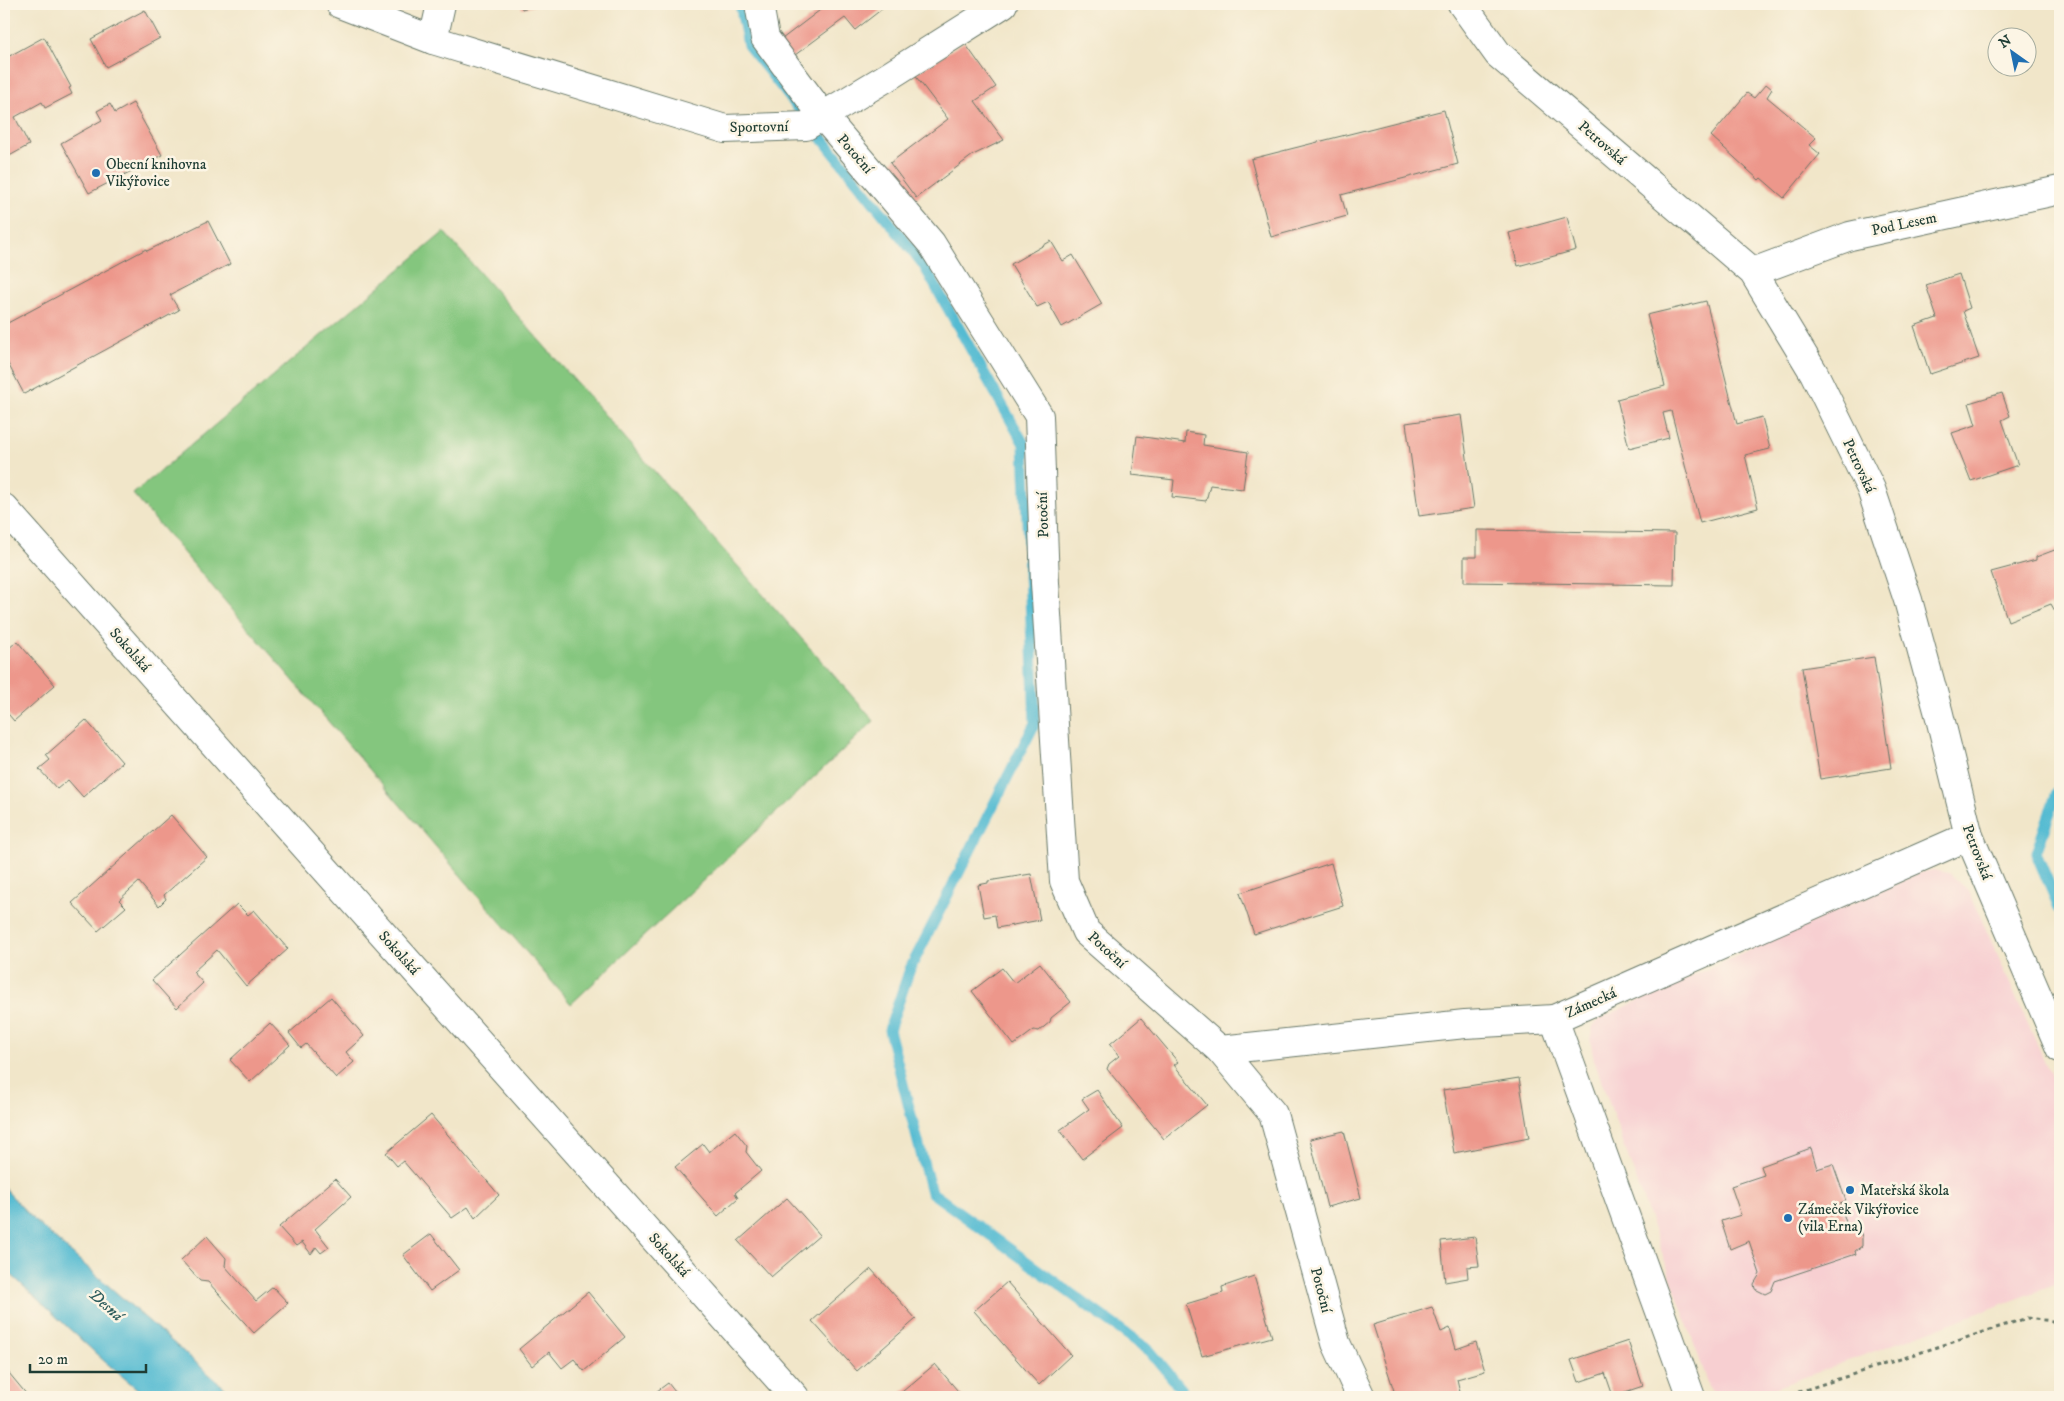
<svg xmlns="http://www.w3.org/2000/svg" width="2064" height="1401" font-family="'IM FELL DW Pica',serif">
<rect width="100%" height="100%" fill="#fcf5e5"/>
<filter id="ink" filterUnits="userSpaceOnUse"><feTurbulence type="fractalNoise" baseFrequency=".02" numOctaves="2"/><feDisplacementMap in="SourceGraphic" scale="10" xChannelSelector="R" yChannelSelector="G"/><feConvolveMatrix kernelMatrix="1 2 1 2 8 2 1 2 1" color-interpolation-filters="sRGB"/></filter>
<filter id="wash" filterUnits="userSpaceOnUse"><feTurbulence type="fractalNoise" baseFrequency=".0096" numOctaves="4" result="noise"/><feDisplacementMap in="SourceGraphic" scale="20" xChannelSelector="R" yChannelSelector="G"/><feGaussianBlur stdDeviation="1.12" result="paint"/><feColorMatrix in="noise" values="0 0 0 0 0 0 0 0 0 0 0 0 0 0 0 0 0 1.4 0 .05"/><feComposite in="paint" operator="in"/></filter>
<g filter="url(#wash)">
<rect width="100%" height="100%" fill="#f1e6c9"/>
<polygon fill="#f7cfd1" points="1933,870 1949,873 1969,891 2060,1096 2060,1283 1750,1397 1713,1397 1594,1060 1590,1038 1593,1026 1601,1018 1919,873"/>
<polygon fill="#84c67e" stroke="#528259" points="444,232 874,721 571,1004 133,494"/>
<polygon fill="#54bbd2" stroke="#3a7c83" points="4,1188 36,1222 235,1397 147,1397 104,1361 4,1268"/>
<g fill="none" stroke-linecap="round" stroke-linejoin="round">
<g stroke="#54bbd2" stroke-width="11">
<polyline points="740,4 748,45 803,114"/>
<polyline points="818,133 923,264 1024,444 1035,723 910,969 889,1030 931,1192 1150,1351 1188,1397"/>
<polyline points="2060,791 2057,792 2036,853 2060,910"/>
</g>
</g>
<g id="blocks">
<g fill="#ed978b">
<polygon points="521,4 539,4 522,9"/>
<polygon points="828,4 877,4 882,9 855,30 845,18 791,58 778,42"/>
<polygon points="145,10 160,38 106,67 91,39"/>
<polygon points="44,37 71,87 69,88 72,94 45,108 42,102 15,117 29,145 4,159 4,59"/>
<polygon points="964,42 996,87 975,101 1004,140 973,155 916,198 890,163 948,119 914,74"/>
<polygon points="1766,84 1772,89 1767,97 1816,138 1809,145 1820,154 1784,198 1761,178 1759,180 1711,136 1747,93 1754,98"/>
<polygon points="133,103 162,155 89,193 61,143 102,120 97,111 110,104 115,113"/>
<polygon points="1444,110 1458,164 1341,195 1347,216 1271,237 1251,159"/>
<polygon points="1567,217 1576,250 1518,266 1509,233"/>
<polygon points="208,221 230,264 170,295 179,310 24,394 4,356 4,325 146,249 147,251"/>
<polygon points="1051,241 1063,261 1073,255 1102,304 1062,327 1048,302 1037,307 1011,264"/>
<polygon points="1959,274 1970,308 1963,311 1979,358 1930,374 1914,326 1937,318 1926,285"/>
<polygon points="1706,301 1737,424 1762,417 1770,449 1745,455 1758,508 1700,523 1671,411 1663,413 1669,438 1629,448 1617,399 1665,386 1647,315"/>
<polygon points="2002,393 2010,416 2002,420 2018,465 1971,481 1952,433 1976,425 1969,403"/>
<polygon points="1461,415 1474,508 1419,516 1406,423"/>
<polygon points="1186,432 1204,435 1203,445 1248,452 1243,489 1210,485 1206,501 1172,497 1174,480 1132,475 1137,436 1185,443"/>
<polygon points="1477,530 1675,533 1674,585 1464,582 1464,557 1477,557"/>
<polygon points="2060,548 2060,609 2055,611 2051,604 2008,621 1991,572 2036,560 2036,557"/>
<polygon points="17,641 55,685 14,721 4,709 4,653"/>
<polygon points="1874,657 1891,768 1820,779 1802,668"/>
<polygon points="86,720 122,762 83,797 68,780 57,789 39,769 50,760 46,755"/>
<polygon points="171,815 207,857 164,895 166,899 159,906 139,882 119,900 126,907 98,931 72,903"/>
<polygon points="1331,863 1343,906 1254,934 1240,893"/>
<polygon points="1031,874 1040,920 997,928 995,915 984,917 978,885 988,883 988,881"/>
<polygon points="237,904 248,915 254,910 288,949 246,986 217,950 193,972 203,983 177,1008 152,980"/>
<polygon points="1040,963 1071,1002 1051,1018 1050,1022 1039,1031 1034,1030 1014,1045 972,991 1002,968 1014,983"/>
<polygon points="331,997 364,1036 346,1052 354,1062 336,1078 306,1044 301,1048 289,1033"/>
<polygon points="1141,1018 1178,1062 1174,1065 1207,1105 1164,1139 1107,1069 1109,1064 1119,1056 1110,1044"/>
<polygon points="270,1023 290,1045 250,1082 230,1060"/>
<polygon points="1519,1078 1529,1138 1454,1153 1443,1090"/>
<polygon points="1097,1090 1123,1128 1082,1159 1060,1130 1089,1109 1082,1099"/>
<polygon points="431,1115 499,1195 475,1218 468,1207 452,1218 403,1161 397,1166 386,1153"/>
<polygon points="735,1131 747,1146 746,1152 761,1171 735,1193 738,1198 718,1216 675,1167 703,1144 709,1152"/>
<polygon points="1344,1131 1361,1198 1327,1207 1310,1139"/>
<polygon points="1811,1148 1817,1169 1833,1164 1846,1201 1840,1203 1848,1229 1858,1224 1862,1237 1862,1246 1855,1251 1856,1254 1775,1281 1771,1291 1765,1294 1755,1289 1754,1284 1760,1274 1749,1241 1730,1249 1721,1221 1741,1215 1731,1186 1764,1175 1761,1166"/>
<polygon points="335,1179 351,1197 315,1229 329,1247 321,1253 316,1247 311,1254 302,1242 296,1246 279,1227"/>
<polygon points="787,1198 820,1235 771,1277 738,1241"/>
<polygon points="431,1234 459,1270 430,1291 403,1255"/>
<polygon points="207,1236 226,1258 225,1266 256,1301 273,1287 288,1303 254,1333 208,1282 200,1281 181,1260"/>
<polygon points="1475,1237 1479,1266 1467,1267 1468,1278 1445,1282 1441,1241"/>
<polygon points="871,1269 916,1319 857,1371 812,1321"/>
<polygon points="1254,1276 1272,1337 1202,1356 1186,1304 1223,1293 1222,1287"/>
<polygon points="1007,1282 1071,1355 1039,1385 974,1311"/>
<polygon points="588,1292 625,1337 584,1371 574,1359 562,1368 549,1352 532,1366 519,1349"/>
<polygon points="1432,1307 1441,1332 1450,1328 1456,1349 1476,1342 1485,1371 1457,1379 1461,1397 1396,1397 1373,1325"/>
<polygon points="1628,1341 1643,1386 1613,1396 1605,1373 1579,1382 1571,1360"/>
<polygon points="935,1364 963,1397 896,1397"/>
<polygon points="4,1367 28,1396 26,1397 4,1397"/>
<polygon points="668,1383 679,1397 649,1397"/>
</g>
</g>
</g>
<g filter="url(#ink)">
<use href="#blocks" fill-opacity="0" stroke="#687868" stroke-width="1"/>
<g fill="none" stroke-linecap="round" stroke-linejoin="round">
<defs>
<g id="minor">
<polyline points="340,4 433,40 441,4"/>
<polyline points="759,4 765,38 823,116 931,243 1039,416 1045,583 1064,881 1086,932 1220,1050 1273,1114 1336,1343 1361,1397"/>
<polyline points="433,40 725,129 806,126 889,76 1003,4"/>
<polyline points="1753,272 1850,236 2060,190"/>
<polyline points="1220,1050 1465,1024 1554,1019"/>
<polyline points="1691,1397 1554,1019 1969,836"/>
</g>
<g id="tertiary">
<polyline points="1462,4 1498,54 1753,272 1814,373 1871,489 1908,600 1939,714 1969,836 2060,1048"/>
<polyline points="4,508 795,1397"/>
</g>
</defs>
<use href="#minor" stroke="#687868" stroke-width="30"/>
<use href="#tertiary" stroke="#687868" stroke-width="30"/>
<polyline stroke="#687868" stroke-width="3" stroke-dasharray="4 4" stroke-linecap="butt" points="1783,1397 2027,1318 2060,1322"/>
<use href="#minor" stroke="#fff" stroke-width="28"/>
<use href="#tertiary" stroke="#fff" stroke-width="28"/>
</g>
</g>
<g fill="#1f6fb2" stroke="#fcf5e5" stroke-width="2">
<circle cx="96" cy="173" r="5"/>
<circle cx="1850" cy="1190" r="5"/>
<circle cx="1788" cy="1218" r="5"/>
</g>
<g text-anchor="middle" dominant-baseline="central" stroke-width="5" stroke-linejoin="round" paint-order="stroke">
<g font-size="15" fill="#1f3d34" stroke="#fcf5e5">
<text transform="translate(759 127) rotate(-1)">Sportovní</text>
<text transform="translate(1602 143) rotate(41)">Petrovská</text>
<text transform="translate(855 154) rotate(49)">Potoční</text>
<text transform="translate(1904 224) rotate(-12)">Pod Lesem</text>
<text transform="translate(1859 466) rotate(65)">Petrovská</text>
<text transform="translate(1043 515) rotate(-92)">Potoční</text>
<text transform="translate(130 650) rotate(48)">Sokolská</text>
<text transform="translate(1977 852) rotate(69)">Petrovská</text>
<text transform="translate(1107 950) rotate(42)">Potoční</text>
<text transform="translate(399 953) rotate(48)">Sokolská</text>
<text transform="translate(1591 1003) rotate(-24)">Zámecká</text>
<text transform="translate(669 1255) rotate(48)">Sokolská</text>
<text transform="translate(1321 1290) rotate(75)">Potoční</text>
</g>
<g font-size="15" fill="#1f3d34" stroke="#fcf5e5" text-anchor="start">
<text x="106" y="164">Obecní knihovna<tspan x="106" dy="17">Vikýřovice</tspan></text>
<text x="1860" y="1190">Mateřská škola</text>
<text x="1798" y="1209">Zámeček Vikýřovice<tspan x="1798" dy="17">(vila Erna)</tspan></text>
</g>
<g font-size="16" font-style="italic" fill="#2c5c5c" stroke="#fcf5e5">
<text transform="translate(106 1305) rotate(42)">Desná</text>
</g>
</g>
<rect width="2064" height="1401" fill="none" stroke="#fcf5e5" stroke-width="20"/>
<g transform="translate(2012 52) rotate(327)"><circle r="24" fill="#fcf5e5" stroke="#a4ab9e"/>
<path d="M0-4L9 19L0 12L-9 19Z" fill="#1f6fb2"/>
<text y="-8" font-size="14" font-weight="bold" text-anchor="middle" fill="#1f3d34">N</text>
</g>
<path d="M30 1364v8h116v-8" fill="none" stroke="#1f3d34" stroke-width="2.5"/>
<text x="38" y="1364" font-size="15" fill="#1f3d34" stroke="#fcf5e5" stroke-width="4" paint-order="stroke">20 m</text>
</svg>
